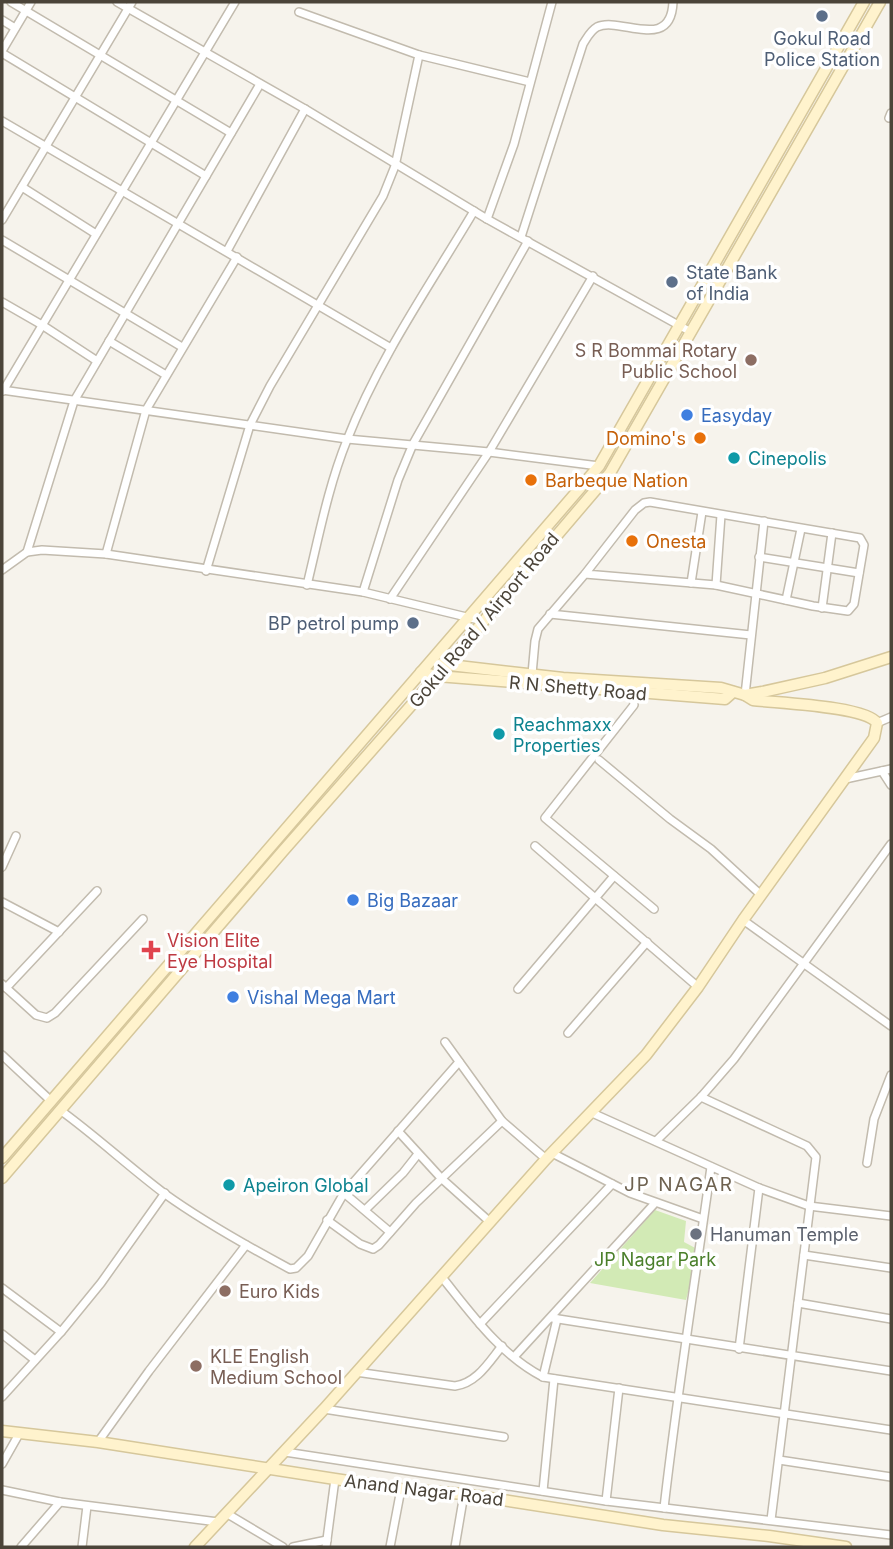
<svg xmlns="http://www.w3.org/2000/svg" width="893" height="1549" font-family="Inter,sans-serif">
<rect width="100%" height="100%" fill="#f6f3ec"/>
<polygon fill="#d2eab5" points="655,1210 686,1221 684,1242 699,1250 686,1300 590,1283"/>
<g fill="none" stroke-linecap="round" stroke-linejoin="round">
<defs>
<g id="street">
<polyline points="11,2 231,133"/>
<polyline points="117,2 305,109 487,219 691,332"/>
<polyline points="299,12 419,55 530,82"/>
<polyline points="2,20 15,28"/>
<polyline points="2,51 31,2"/>
<polyline points="2,53 206,176"/>
<polyline points="889,118 891,113"/>
<polyline points="2,121 391,348"/>
<polyline points="22,187 96,234"/>
<polyline points="487,219 514,144 552,2"/>
<polyline points="2,220 132,2"/>
<path d="M521 237 583 44C587 38 590 31 597 27 620 16 671 53 673 2"/>
<polyline points="2,240 182,347"/>
<polyline points="227,251 305,109"/>
<polyline points="2,302 42,325 97,361"/>
<polyline points="109,341 166,375"/>
<polyline points="2,390 347,439 489,452 599,466"/>
<polyline points="3,391 235,2"/>
<polyline points="27,552 74,401 260,84"/>
<polyline points="106,554 146,410 237,257"/>
<polyline points="759,557 859,573"/>
<polyline points="2,570 27,552 42,550 106,554 363,592 483,621"/>
<polyline points="206,571 250,425 270,386 383,196 395,166 419,55"/>
<polyline points="691,583 702,512"/>
<path d="M307 585C319 536 328 487 347 440 379 358 430 285 474 211"/>
<polyline points="716,585 721,515"/>
<polyline points="363,592 398,480 413,444 528,241"/>
<polyline points="390,599 489,452 593,276"/>
<polyline points="786,600 801,529"/>
<polyline points="822,608 832,533"/>
<polyline points="550,614 751,635"/>
<polyline points="532,674 535,641 538,629 585,574 635,510 644,503 650,502 860,538 864,545 854,604 848,611 813,606 716,585 585,574"/>
<polyline points="632,687 634,705 545,818 654,909"/>
<polyline points="745,695 764,521"/>
<polyline points="877,723 891,717"/>
<polyline points="599,760 670,819 711,849 761,895"/>
<polyline points="882,771 891,785"/>
<polyline points="845,779 891,769"/>
<polyline points="535,846 698,987"/>
<polyline points="2,867 16,836"/>
<polyline points="2,902 59,932"/>
<polyline points="743,920 891,1026"/>
<polyline points="2,984 36,1015 47,1018 55,1013 143,919"/>
<polyline points="6,988 97,891"/>
<polyline points="518,989 614,876"/>
<polyline points="568,1033 647,942"/>
<polyline points="445,1042 502,1121 546,1159"/>
<polyline points="2,1055 50,1100"/>
<polyline points="701,1097 807,1146 816,1157 771,1520"/>
<path d="M60 1110C96 1136 129 1167 165 1194 204 1222 247 1246 290 1269L296 1268 308 1256 344 1193 459 1062"/>
<polyline points="590,1112 759,1188 809,1206 891,1216"/>
<polyline points="398,1131 441,1178 490,1222"/>
<polyline points="656,1141 701,1097 734,1059 891,844"/>
<polyline points="552,1153 630,1193 703,1219"/>
<polyline points="867,1163 874,1119 891,1075"/>
<polyline points="344,1193 390,1232"/>
<polyline points="365,1210 403,1173 418,1154"/>
<polyline points="327,1220 360,1244 373,1249 379,1245 416,1203 502,1121"/>
<polyline points="804,1255 891,1268"/>
<path d="M441 1276C470 1312 500 1355 543 1377L891 1430"/>
<polyline points="2,1288 61,1332"/>
<polyline points="798,1303 891,1319"/>
<polyline points="552,1318 891,1371"/>
<polyline points="480,1324 612,1184"/>
<polyline points="2,1334 35,1360"/>
<polyline points="739,1349 759,1188"/>
<polyline points="514,1357 655,1203"/>
<path d="M356 1372 455 1386C477 1383 489 1362 502 1346"/>
<polyline points="543,1377 557,1319"/>
<polyline points="2,1397 61,1332 101,1283 165,1193"/>
<polyline points="324,1409 504,1437"/>
<polyline points="98,1442 149,1371 246,1245"/>
<polyline points="285,1452 606,1501 891,1535"/>
<polyline points="779,1460 891,1477"/>
<polyline points="2,1464 19,1434"/>
<polyline points="2,1490 60,1502 218,1522"/>
<polyline points="543,1491 554,1379"/>
<polyline points="606,1501 619,1388"/>
<path d="M664 1508C677 1394 695 1281 711 1167"/>
<polyline points="226,1513 283,1547"/>
<polyline points="21,1547 60,1502"/>
<polyline points="82,1547 87,1506"/>
<polyline points="293,1547 327,1540"/>
<polyline points="326,1547 335,1479"/>
<polyline points="390,1547 401,1489"/>
<polyline points="455,1547 464,1494"/>
</g>
<g id="secondary">
<polyline points="441,664 563,678 721,688 745,695 762,692 825,678 891,657"/>
<polyline points="421,672 437,676 725,699 733,692"/>
<polyline points="2,1158 599,466 864,2"/>
<polyline points="2,1178 283,851 437,676 610,473 880,2"/>
<polyline points="2,1431 98,1442 335,1479 401,1489 464,1494 663,1525 769,1536 846,1547"/>
<path d="M195 1547 324 1409 546 1159 646 1055 698 987 743 920 874 738 877 723C866 706 776 703 753 700L745 695"/>
</g>
</defs>
<use href="#street" stroke="#c2bbae" stroke-width="10"/>
<use href="#secondary" stroke="#d6c79b" stroke-width="13"/>
<use href="#street" stroke="#fff" stroke-width="7"/>
<use href="#secondary" stroke="#fff3cd" stroke-width="10"/>
</g>
<g fill="#5c6f8a" stroke="#fff" stroke-width="2.5">
<circle cx="822" cy="16" r="7"/>
<circle cx="672" cy="282" r="7"/>
<circle cx="413" cy="623" r="7"/>
</g>
<g fill="#8d6e63" stroke="#fff" stroke-width="2.5">
<circle cx="751" cy="360" r="7"/>
<circle cx="225" cy="1291" r="7"/>
<circle cx="196" cy="1366" r="7"/>
</g>
<g fill="#3f7fe0" stroke="#fff" stroke-width="2.5">
<circle cx="687" cy="415" r="7"/>
<circle cx="353" cy="900" r="7"/>
<circle cx="233" cy="997" r="7"/>
</g>
<g fill="#e8710a" stroke="#fff" stroke-width="2.5">
<circle cx="700" cy="438" r="7"/>
<circle cx="531" cy="480" r="7"/>
<circle cx="632" cy="541" r="7"/>
</g>
<g fill="#0f9aa8" stroke="#fff" stroke-width="2.5">
<circle cx="734" cy="458" r="7"/>
<circle cx="499" cy="734" r="7"/>
<circle cx="229" cy="1185" r="7"/>
</g>
<path fill="#e0444e" stroke="#fff" stroke-width="2.5" d="M147.5 939.5h7v7h7v7h-7v7h-7v-7h-7v-7h7z"/>
<circle fill="#6b7280" stroke="#fff" stroke-width="2.5" cx="696" cy="1234" r="7"/>
<g text-anchor="middle" dominant-baseline="central" stroke-width="7" stroke-linejoin="round" paint-order="stroke">
<g font-size="18" fill="#4e5e75" stroke="#fff">
<text x="822" y="38">Gokul Road<tspan x="822" dy="21">Police Station</tspan></text>
<text x="686" y="272" text-anchor="start">State Bank<tspan x="686" dy="21">of India</tspan></text>
<text x="399" y="623" text-anchor="end">BP petrol pump</text>
</g>
<g font-size="18" fill="#785e54" stroke="#fff" text-anchor="start">
<text x="737" y="350" text-anchor="end">S R Bommai Rotary<tspan x="737" dy="21">Public School</tspan></text>
<text x="239" y="1291">Euro Kids</text>
<text x="210" y="1356">KLE English<tspan x="210" dy="21">Medium School</tspan></text>
</g>
<g font-size="18" fill="#366cbe" stroke="#fff" text-anchor="start">
<text x="701" y="415">Easyday</text>
<text x="367" y="900">Big Bazaar</text>
<text x="247" y="997">Vishal Mega Mart</text>
</g>
<g font-size="18" fill="#c56008" stroke="#fff" text-anchor="start">
<text x="686" y="438" text-anchor="end">Domino's</text>
<text x="545" y="480">Barbeque Nation</text>
<text x="646" y="541">Onesta</text>
</g>
<g font-size="18" fill="#0d838f" stroke="#fff" text-anchor="start">
<text x="748" y="458">Cinepolis</text>
<text x="513" y="724">Reachmaxx<tspan x="513" dy="21">Properties</tspan></text>
<text x="243" y="1185">Apeiron Global</text>
</g>
<g font-size="18" fill="#4b4439" stroke="#fff">
<text transform="translate(484 620) rotate(-50)">Gokul Road / Airport Road</text>
<text transform="translate(578 688) rotate(5)">R N Shetty Road</text>
<text transform="translate(424 1490) rotate(7)">Anand Nagar Road</text>
</g>
<g font-size="18" fill="#be3a42" stroke="#fff" text-anchor="start">
<text x="167" y="940">Vision Elite<tspan x="167" dy="21">Eye Hospital</tspan></text>
</g>
<g font-size="18" fill="#5b616d" stroke="#fff" text-anchor="start">
<text x="710" y="1234">Hanuman Temple</text>
</g>
<g font-size="18" fill="#4a7f2a" stroke="#fff">
<text x="655" y="1259">JP Nagar Park</text>
</g>
<g font-size="19" letter-spacing="2" fill="#6e6250" stroke="#fff">
<text x="679" y="1184">JP NAGAR</text>
</g>
</g>
<rect width="893" height="1549" fill="none" stroke="#4b4439" stroke-width="7"/>
</svg>
